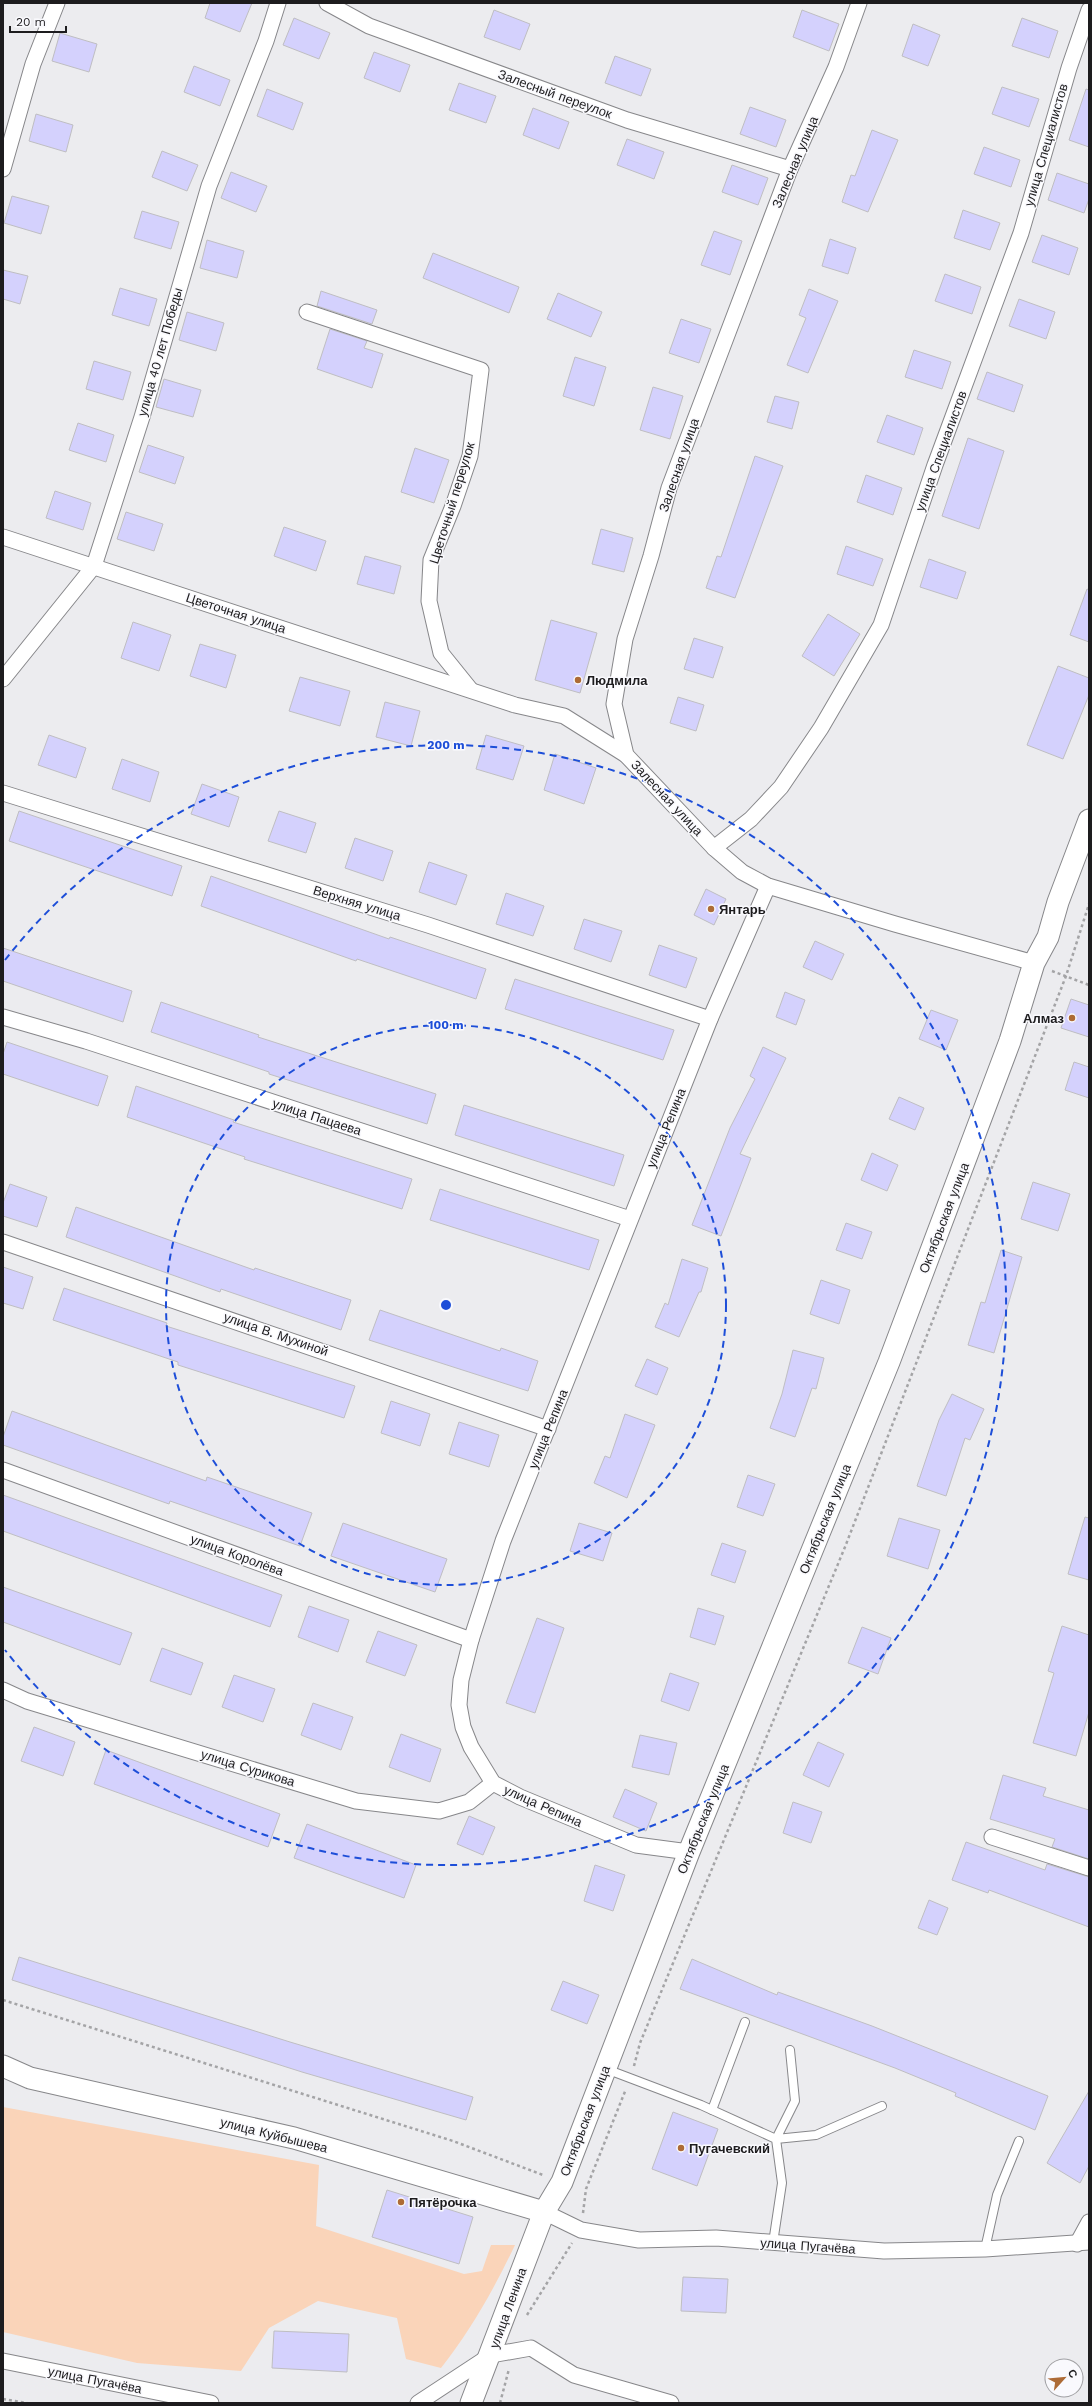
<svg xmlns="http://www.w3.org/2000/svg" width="1092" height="2406" font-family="'Work Sans',sans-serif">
<rect width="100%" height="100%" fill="#ececef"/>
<path fill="#fad4b9" d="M3 2107 319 2165 316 2226 464 2274 482 2271 491 2245H515C494 2289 471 2330 441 2368L406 2359 397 2318 318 2301 269 2328 241 2371 137 2363 3 2332Z"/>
<g fill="#d4d1fd" stroke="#bfbec2">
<polygon points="210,3 252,3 240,32 205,18"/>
<polygon points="494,10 530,24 520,50 484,37"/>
<polygon points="802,10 839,24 829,51 793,37"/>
<polygon points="294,18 330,33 319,59 283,45"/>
<polygon points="1022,18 1058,31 1049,58 1012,46"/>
<polygon points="913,24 940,35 928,66 902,56"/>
<polygon points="60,33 97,44 89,72 52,61"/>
<polygon points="374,52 410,65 400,92 364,78"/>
<polygon points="615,56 651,69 641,96 605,83"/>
<polygon points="194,66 230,80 220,106 184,92"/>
<polygon points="459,83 496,96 486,123 449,110"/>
<polygon points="1002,87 1039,99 1029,127 992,114"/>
<polygon points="267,89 303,103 293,130 257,116"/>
<polygon points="1086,89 1089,90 1089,147 1069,140"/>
<polygon points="750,107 786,120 776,147 740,134"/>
<polygon points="533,108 569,122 559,149 523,135"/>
<polygon points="36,114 73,125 66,152 29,141"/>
<polygon points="872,130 898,140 868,212 842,202 851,175 855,176"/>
<polygon points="627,139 664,152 654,179 617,165"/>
<polygon points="984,147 1020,160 1011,187 974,174"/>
<polygon points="162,151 198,165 187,191 152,177"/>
<polygon points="732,165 768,178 758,205 722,192"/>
<polygon points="231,172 267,186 256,212 221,198"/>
<polygon points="1057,173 1089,184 1089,199 1084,213 1048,200"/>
<polygon points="12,196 49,206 41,234 4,223"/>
<polygon points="963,210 1000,223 990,250 954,238"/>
<polygon points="142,211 179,222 171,249 134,238"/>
<polygon points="714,231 742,241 730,275 701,265"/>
<polygon points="1042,235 1078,248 1069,275 1032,262"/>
<polygon points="830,239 856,248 848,274 822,266"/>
<polygon points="207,240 244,251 237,278 200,268"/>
<polygon points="433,253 519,287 509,313 423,278"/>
<polygon points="3,270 28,276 20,304 3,299"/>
<polygon points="945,274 981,287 972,314 935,301"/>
<polygon points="120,288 157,299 149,326 112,315"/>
<polygon points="809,289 838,301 808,373 787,365 806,318 799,315"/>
<polygon points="321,291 377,310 372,324 317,306"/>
<polygon points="558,293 602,312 591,337 547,319"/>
<polygon points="1019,299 1055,312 1046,339 1009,326"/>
<polygon points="187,312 224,323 216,351 179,340"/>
<polygon points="681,319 711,329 699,363 669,353"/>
<polygon points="330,329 367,341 364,348 383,354 372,388 317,369"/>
<polygon points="914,350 951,362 942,389 905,377"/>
<polygon points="575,357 606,367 594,406 563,396"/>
<polygon points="94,361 131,372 123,400 86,389"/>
<polygon points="987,372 1023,385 1014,412 977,399"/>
<polygon points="164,379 201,390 193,417 156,407"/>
<polygon points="653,387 683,396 670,439 640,430"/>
<polygon points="775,396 799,402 792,429 767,422"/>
<polygon points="887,415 923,428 914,455 877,442"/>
<polygon points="78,423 114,435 106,462 69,450"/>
<polygon points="968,438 1004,451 979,529 942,516"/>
<polygon points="148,445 184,457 175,484 139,472"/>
<polygon points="415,448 449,460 434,503 401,492"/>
<polygon points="755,456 783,466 735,598 706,588 717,556 721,557"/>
<polygon points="866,475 902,488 893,515 857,502"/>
<polygon points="55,491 91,503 83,530 46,518"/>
<polygon points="126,512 163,524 154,551 117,539"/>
<polygon points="284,527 326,541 316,571 274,556"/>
<polygon points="601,529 633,538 624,572 592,564"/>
<polygon points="846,546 883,559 873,586 837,574"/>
<polygon points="365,556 401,566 394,594 357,584"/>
<polygon points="929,559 966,572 957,599 920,587"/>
<polygon points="1087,589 1089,590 1089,642 1070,635"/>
<polygon points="828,614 860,634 834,676 802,656"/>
<polygon points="551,620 597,633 580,693 535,680"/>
<polygon points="133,622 171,635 159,671 121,658"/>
<polygon points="694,638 723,647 713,678 684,669"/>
<polygon points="200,644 236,655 226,688 190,676"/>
<polygon points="1058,666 1089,678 1089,695 1063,759 1027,745"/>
<polygon points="300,677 350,691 340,726 289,711"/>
<polygon points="678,697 704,705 696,731 670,723"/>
<polygon points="385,702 420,711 411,746 376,737"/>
<polygon points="49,735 86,748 76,778 38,765"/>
<polygon points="486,735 524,746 513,780 476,769"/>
<polygon points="555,754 596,768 584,804 544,790"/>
<polygon points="122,759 159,772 150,802 112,789"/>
<polygon points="202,784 239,797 229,827 191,814"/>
<polygon points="19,811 182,866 172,896 9,841"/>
<polygon points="279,811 316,823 306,853 268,841"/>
<polygon points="355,838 393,851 383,881 345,868"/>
<polygon points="429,862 467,875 456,905 419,892"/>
<polygon points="211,876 389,939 390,937 486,969 476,999 357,959 356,961 201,906"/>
<polygon points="706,889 726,899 714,925 694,915"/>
<polygon points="506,893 544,906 533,936 496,924"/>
<polygon points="584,919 622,931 611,962 574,949"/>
<polygon points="815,941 844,954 832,980 803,967"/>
<polygon points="659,945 697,958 686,988 649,975"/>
<polygon points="3,948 132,991 123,1022 3,981"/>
<polygon points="515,979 674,1030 663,1060 505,1009"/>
<polygon points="785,992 805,1000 796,1025 776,1017"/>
<polygon points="1071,999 1089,1005 1089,1037 1061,1028"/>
<polygon points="161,1002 259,1035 258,1037 436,1094 427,1124 269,1074 269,1072 151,1032"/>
<polygon points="931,1010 958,1020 946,1050 919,1039"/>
<polygon points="7,1042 108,1076 98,1106 3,1074 3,1054"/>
<polygon points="763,1047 786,1058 740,1154 751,1158 721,1236 692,1225 730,1128 755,1079 750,1076"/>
<polygon points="1074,1062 1089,1067 1089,1098 1065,1090"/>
<polygon points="136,1086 234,1120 233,1122 412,1179 402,1209 244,1159 245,1157 127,1117"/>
<polygon points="899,1097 924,1108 915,1130 889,1119"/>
<polygon points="464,1105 624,1155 614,1186 455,1135"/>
<polygon points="872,1153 898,1165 887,1191 861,1180"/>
<polygon points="1033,1182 1070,1194 1058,1231 1021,1219"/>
<polygon points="10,1184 47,1197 37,1227 3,1216 3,1203"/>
<polygon points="440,1189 599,1240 589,1270 430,1220"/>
<polygon points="76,1207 254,1270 255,1268 351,1300 341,1330 221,1289 220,1292 66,1237"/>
<polygon points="846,1223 872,1232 862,1259 836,1250"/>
<polygon points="1001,1250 1022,1257 994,1353 968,1345 981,1302 985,1303"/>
<polygon points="682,1259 708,1268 701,1292 699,1292 679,1337 655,1327 665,1303 668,1305"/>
<polygon points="3,1267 33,1277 23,1309 3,1303"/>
<polygon points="821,1280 850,1290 839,1324 810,1314"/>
<polygon points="64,1288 167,1323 166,1326 355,1386 344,1418 178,1365 178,1362 53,1320"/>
<polygon points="380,1310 500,1351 501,1348 538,1361 528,1391 369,1340"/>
<polygon points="793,1350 824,1358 816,1389 812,1388 795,1437 770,1428 782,1394"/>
<polygon points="647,1359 668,1368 657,1395 635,1386"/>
<polygon points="952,1394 984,1409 970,1440 965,1438 946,1496 917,1486 939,1420"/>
<polygon points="391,1401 430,1414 420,1446 381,1433"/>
<polygon points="12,1411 206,1481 207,1477 312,1513 300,1546 170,1501 169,1504 3,1445 3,1437"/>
<polygon points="625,1414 655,1425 627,1498 594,1483 605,1456 610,1458"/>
<polygon points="459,1422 499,1435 489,1467 449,1454"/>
<polygon points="748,1475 775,1484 763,1516 737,1507"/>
<polygon points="3,1495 282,1595 270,1627 3,1531"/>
<polygon points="1085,1517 1089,1518 1089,1580 1068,1574"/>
<polygon points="899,1518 940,1530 928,1569 887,1556"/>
<polygon points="343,1523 447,1559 435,1592 331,1556"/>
<polygon points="579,1523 612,1533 603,1561 570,1551"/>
<polygon points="722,1543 746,1551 735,1583 711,1575"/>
<polygon points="3,1587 132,1633 120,1665 3,1622"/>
<polygon points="309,1606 349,1620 338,1652 298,1637"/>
<polygon points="698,1608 724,1616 715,1645 690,1637"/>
<polygon points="537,1618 564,1628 535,1713 506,1703"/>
<polygon points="1062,1626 1089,1635 1089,1712 1076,1756 1033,1743 1054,1673 1048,1671"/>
<polygon points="862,1627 891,1638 878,1674 848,1663"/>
<polygon points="378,1631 417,1645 405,1676 366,1662"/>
<polygon points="162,1648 203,1663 191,1695 150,1681"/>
<polygon points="670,1673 699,1683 689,1711 661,1701"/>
<polygon points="234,1675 275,1689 263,1722 222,1707"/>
<polygon points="313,1703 353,1717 341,1750 301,1735"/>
<polygon points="34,1727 75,1742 63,1776 21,1761"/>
<polygon points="401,1734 441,1749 430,1782 389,1767"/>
<polygon points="640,1735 677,1743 669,1775 632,1767"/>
<polygon points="818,1742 844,1754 829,1787 803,1775"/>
<polygon points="106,1750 280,1814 268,1847 94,1784"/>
<polygon points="1003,1775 1046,1788 1043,1796 1089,1810 1089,1859 1052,1847 1055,1839 990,1819"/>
<polygon points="625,1789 657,1803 646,1831 613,1817"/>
<polygon points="793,1802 822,1812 811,1843 783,1833"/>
<polygon points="469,1816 495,1827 483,1855 457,1844"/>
<polygon points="307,1824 416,1865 404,1898 294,1858"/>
<polygon points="966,1842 1045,1870 1047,1864 1089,1877 1089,1927 989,1890 988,1893 952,1880"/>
<polygon points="595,1865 625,1875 613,1911 584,1901"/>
<polygon points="929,1900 948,1908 937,1935 918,1928"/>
<polygon points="19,1957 290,2042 473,2097 466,2120 302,2072 12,1980"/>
<polygon points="692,1959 777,1995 778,1992 872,2026 1048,2096 1035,2130 955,2096 956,2093 895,2068 680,1989"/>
<polygon points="563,1981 599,1995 587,2024 551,2010"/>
<polygon points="1089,2091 1089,2166 1080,2183 1047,2163"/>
<polygon points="673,2112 718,2129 697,2186 652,2169"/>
<polygon points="387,2190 473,2217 459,2264 372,2237"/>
<polygon points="683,2277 728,2279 726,2313 681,2311"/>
<polygon points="274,2331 349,2334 347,2372 272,2368"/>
</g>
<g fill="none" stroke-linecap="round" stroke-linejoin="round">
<defs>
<g id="service">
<polyline points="790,2050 795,2101 776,2139 816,2135 882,2106"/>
<polyline points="606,2069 701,2105 776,2139 782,2183 773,2243"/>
<polyline points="712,2110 745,2022"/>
<polyline points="985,2249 997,2195 1019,2141"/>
</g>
<g id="minor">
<polyline points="327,3 369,26 627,120 790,169"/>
<polyline points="859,3 836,67 790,169 669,488 651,556 625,639 614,704 626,755 714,848 742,872 768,886 895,924 1034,963"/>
<polyline points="3,169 33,64 57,3"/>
<polyline points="307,312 481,370 470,456 453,506 431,560 429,601 441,653 470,689"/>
<polyline points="3,537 515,705 564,716 626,755"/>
<polyline points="3,679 94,566 142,417 209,186 266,41 278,3"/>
<polyline points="3,793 428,925 710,1019"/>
<polyline points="714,848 751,819 781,787 821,728 881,625 935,465 1021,233 1069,68 1089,10"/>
<polyline points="3,1017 86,1041 630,1219"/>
<polyline points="3,1242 548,1429"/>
<polyline points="3,1470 471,1640"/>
<polyline points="3,1690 27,1701 356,1801 439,1811 469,1802 493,1783"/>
<polyline points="992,1837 1089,1868"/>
<polyline points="689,1852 636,1845 520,1797 493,1783 471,1747 463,1727 459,1705 461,1680 471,1640 503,1541 710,1019 768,886"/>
<polyline points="544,2212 581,2230 639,2240 716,2238 884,2251 985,2249 1089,2242"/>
<polyline points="1077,2244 1089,2222"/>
<polyline points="3,2361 211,2403"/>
<polyline points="418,2403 491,2355 531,2348 574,2375 671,2403"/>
</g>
<g id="secondary">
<polyline points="3,2066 30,2078 294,2138 544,2212"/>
<polyline points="471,2403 544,2212 562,2182 689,1852 889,1362 1010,1041 1034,963 1048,937 1058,902 1089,820"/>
</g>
</defs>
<use href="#service" stroke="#87878a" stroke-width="10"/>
<use href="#minor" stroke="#87878a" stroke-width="17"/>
<use href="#secondary" stroke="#87878a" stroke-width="23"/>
<g stroke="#a4a4a6" stroke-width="2.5" stroke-dasharray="3 3" stroke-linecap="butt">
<polyline points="1052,971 1089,985"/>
<polyline points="3,2000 453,2141 543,2175"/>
<polyline points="634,2066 640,2043 845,1547 1066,976 1089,904"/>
<polyline points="583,2213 586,2189 626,2089"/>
<polyline points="527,2315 572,2243"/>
<polyline points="3,2399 27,2403"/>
<polyline points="500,2403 509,2369"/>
</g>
<use href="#service" stroke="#fff" stroke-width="8"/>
<use href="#minor" stroke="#fff" stroke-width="15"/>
<use href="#secondary" stroke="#fff" stroke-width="21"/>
</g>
<g fill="none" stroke="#1d4ed8" stroke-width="2" stroke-dasharray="7 5">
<circle cx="446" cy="1305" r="280"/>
<path d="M5 960A560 560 0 1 1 5 1650"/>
</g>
<g fill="#ad6b36" stroke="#f9f9fd" stroke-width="1.5">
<circle cx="578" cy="680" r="4"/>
<circle cx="711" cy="909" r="4"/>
<circle cx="1072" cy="1018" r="4"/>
<circle cx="681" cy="2148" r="4"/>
<circle cx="401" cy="2202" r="4"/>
</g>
<g text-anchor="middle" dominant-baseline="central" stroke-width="3" stroke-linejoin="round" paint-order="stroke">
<g font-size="13" fill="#1d1c1e" stroke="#f9f9fd">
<text transform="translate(555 94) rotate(20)">Залесный переулок</text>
<text transform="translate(1046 145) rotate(-74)">улица Специалистов</text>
<text transform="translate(795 162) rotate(-67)">Залесная улица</text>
<text transform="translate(160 352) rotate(-74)">улица 40 лет Победы</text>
<text transform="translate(941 451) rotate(-70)">улица Специалистов</text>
<text transform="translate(679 465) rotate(-71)">Залесная улица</text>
<text transform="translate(452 503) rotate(-73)">Цветочный переулок</text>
<text transform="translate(236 613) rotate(18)">Цветочная улица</text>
<text transform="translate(667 798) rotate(47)">Залесная улица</text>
<text transform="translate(357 903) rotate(17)">Верхняя улица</text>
<text transform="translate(317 1117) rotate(18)">улица Пацаева</text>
<text transform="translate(666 1128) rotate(-68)">улица Репина</text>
<text transform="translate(944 1218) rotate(-69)">Октябрьская улица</text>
<text transform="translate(276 1334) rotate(19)">улица В. Мухиной</text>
<text transform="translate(548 1429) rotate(-68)">улица Репина</text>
<text transform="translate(825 1519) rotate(-68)">Октябрьская улица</text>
<text transform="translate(237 1555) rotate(20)">улица Королёва</text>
<text transform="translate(248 1768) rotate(17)">улица Сурикова</text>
<text transform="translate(543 1806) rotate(24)">улица Репина</text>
<text transform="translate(703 1819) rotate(-68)">Октябрьская улица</text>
<text transform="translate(585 2121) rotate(-69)">Октябрьская улица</text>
<text transform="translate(274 2135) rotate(14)">улица Куйбышева</text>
<text transform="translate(808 2246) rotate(4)">улица Пугачёва</text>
<text transform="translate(508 2308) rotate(-70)">улица Ленина</text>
<text transform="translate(95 2380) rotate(11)">улица Пугачёва</text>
</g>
<g font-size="13" font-weight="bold" fill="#1d1c1e" stroke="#f9f9fd" text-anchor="start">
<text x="586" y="680">Людмила</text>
<text x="719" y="909">Янтарь</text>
<text x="1064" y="1018" text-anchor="end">Алмаз</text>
<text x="689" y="2148">Пугачевский</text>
<text x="409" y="2202">Пятёрочка</text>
</g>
</g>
<circle cx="446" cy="1305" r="6" fill="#1d4ed8" stroke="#f9f9fd" stroke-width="2"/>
<g font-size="12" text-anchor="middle" font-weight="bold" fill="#1d4ed8" stroke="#f9f9fd" stroke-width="3" stroke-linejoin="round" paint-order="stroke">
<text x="446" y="749">200 m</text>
<text x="446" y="1029">100 m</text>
</g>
<rect width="1092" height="2406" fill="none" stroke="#1d1c1e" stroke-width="8"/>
<g transform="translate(1064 2378) rotate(63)"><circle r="19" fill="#f9f9fd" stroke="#a1a1a4"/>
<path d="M0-3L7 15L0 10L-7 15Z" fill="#ad6b36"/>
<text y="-6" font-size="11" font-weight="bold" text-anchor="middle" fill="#1d1c1e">С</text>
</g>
<path d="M10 26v6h56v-6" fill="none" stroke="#1d1c1e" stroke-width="2"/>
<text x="16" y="26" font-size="12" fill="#1d1c1e" stroke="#f9f9fd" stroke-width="3" paint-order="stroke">20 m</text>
</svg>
